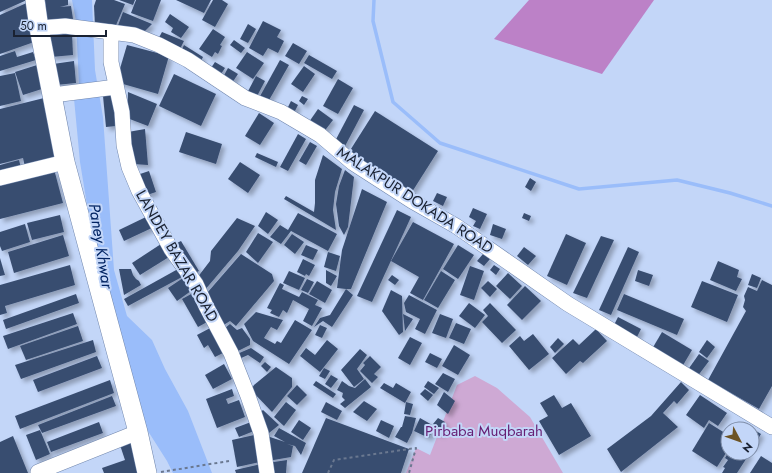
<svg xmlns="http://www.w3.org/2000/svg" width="772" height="473" font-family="Jost,sans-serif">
<defs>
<filter id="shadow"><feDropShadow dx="3.5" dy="3.5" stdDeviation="2" flood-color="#0004"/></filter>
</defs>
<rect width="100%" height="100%" fill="#c3d6f8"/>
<polygon fill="#cea9d4" points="475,376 497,388 530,417 563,473 406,473 416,448 430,455 457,385"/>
<polygon fill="#bc81c7" points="529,0 654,0 602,74 494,39"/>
<polygon fill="#9abdfa" points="72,0 92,0 95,70 103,117 114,270 127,316 152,340 165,369 188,411 212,473 173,473 167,461 146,428 88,211 80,162 73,88 79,85 76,21"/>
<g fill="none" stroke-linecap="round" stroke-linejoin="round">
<polyline stroke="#9abdfa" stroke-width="3.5" points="374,0 373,21 393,102 440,143 579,189 677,180 730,193 772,206"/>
</g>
<g fill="#394d70" filter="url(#shadow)">
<polygon points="0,0 27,0 0,12"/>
<polygon points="45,0 68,0 68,5 60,7 71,6 73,19 47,24"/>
<polygon points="96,0 114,0 125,4 114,30 95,26 94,6"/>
<polygon points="119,0 135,0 133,5"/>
<polygon points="136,0 161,0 153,21 131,13"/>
<polygon points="176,0 211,0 204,13"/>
<polygon points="213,0 222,0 228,4 215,27 202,20"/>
<polygon points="31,1 37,41 0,54 0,15"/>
<polygon points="123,12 152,24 141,35 117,28"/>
<polygon points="170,14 189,27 181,38 171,32 173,28 165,22"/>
<polygon points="263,21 281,30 277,37 284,41 278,53 268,48 263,56 249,48"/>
<polygon points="248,24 256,29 248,43 240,39"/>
<polygon points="213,29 225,37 220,45 222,46 218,54 215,52 212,57 199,49"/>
<polygon points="162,32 184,41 178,53 156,43"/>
<polygon points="72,33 73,55 51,57 47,36"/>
<polygon points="234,40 245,48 241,53 230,45"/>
<polygon points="293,43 307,51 299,64 285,56"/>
<polygon points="127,45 169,56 158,94 116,82"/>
<polygon points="184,45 203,57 199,65 180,53"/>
<polygon points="15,51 17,57 33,52 36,60 0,71 0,56"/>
<polygon points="247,52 264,63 253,79 236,68"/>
<polygon points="309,55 337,71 332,79 304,63"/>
<polygon points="280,60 289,65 268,102 259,98"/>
<polygon points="74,61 76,83 56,85 53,64"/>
<polygon points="215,62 225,68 219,77 209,71"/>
<polygon points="37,65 45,88 23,95 15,72"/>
<polygon points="304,66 315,74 303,92 291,84"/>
<polygon points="228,68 238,74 232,83 223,77"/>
<polygon points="15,73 21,101 0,106 0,76"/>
<polygon points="174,74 216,94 201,126 159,106"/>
<polygon points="256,76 265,81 255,100 246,95"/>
<polygon points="338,79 353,88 338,114 323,106"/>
<polygon points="128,92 157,104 148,126 127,118"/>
<polygon points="112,95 116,126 106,127 103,96"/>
<polygon points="302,96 308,99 304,105 299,101"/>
<polygon points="44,98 57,159 25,167 23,158 0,164 0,109"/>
<polygon points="291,101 298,105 293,115 286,111"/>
<polygon points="354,105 364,110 343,150 333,145"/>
<polygon points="318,109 333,120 323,133 309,122"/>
<polygon points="375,111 438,151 412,192 349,152"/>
<polygon points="259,113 274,123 260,145 245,136"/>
<polygon points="145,129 148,165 133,164 128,132"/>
<polygon points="186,132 222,144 216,164 179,152"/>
<polygon points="298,134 306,139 288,171 280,167"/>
<polygon points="310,142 317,146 306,165 299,161"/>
<polygon points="257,153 278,162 276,167 255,157"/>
<polygon points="323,155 342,169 335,192 333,210 336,230 284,199 286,196 314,212 315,203 315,180"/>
<polygon points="19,160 21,168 0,174 0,165"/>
<polygon points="240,162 260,175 248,193 228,179"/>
<polygon points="54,169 63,203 0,219 0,182"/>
<polygon points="345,170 354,177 348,227 344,235 339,226 336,204 339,186"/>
<polygon points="149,171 156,192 144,196 137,175"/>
<polygon points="530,178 536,182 531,191 525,187"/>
<polygon points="362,189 387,202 351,289 346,289 353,295 332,327 323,321 314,327 320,318 330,315 346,289 337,288 342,250"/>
<polygon points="437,193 447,197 443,206 433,201"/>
<polygon points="473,208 487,214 480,229 473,226 476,221 469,217"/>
<polygon points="397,210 411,217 372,302 357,296"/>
<polygon points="266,212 278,220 268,234 258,226"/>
<polygon points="298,213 337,234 328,251 291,231 281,244 270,237 280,225 288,230"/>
<polygon points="524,213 531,216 529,221 522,218"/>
<polygon points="60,215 64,232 32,240 27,223"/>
<polygon points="148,216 154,227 124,241 119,230"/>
<polygon points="237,218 255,226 238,251 204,291 197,278 210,261 211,251"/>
<polygon points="413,222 454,244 423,300 410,293 419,277 391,261"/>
<polygon points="25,224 30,242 2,251 0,246 0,232"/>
<polygon points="493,224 506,229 502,239 490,235"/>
<polygon points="258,233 273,242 258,263 246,252"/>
<polygon points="292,234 304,242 295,254 284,245"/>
<polygon points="566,234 586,243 567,285 547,276"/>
<polygon points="63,235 69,256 14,273 8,252"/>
<polygon points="601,236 614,240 587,298 573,293"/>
<polygon points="181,241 199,271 191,275 173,245"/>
<polygon points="161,244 169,257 140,275 132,263"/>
<polygon points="306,245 318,250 313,260 301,255"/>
<polygon points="458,245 474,255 458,279 443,269"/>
<polygon points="524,247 536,256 528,265 517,256"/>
<polygon points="628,247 639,252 611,315 599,310"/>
<polygon points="328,252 340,256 336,271 324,267"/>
<polygon points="241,254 272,274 274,281 236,326 230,321 222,326 207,293"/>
<polygon points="483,254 490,259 484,266 477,261"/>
<polygon points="0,258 5,275 0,276"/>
<polygon points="303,259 315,265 309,276 306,274 305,276 297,272"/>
<polygon points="718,261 739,270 737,277 742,279 736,291 710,280"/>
<polygon points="70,265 75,285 5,306 7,313 0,315 0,285"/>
<polygon points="494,265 500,269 496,275 490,270"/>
<polygon points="470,266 484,271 474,300 460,295"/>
<polygon points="119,269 131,269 133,275 136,279 139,281 141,285 124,295"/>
<polygon points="178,269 182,277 128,306 124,299"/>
<polygon points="326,270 337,276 331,286 326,283"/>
<polygon points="638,270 653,275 649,286 635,281"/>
<polygon points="289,271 305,278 299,290 283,283"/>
<polygon points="441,271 455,280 438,308 424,300"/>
<polygon points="508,273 522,286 510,299 496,286"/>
<polygon points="752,274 761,278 757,288 748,285"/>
<polygon points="392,275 399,280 395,285 388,280"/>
<polygon points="183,278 191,291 177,301 168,288"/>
<polygon points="307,279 314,282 308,293 301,290"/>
<polygon points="762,280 772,285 772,386 759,409 708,380 746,311 743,307 745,300 744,296 748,287 757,291"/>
<polygon points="317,281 332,290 325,303 309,294"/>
<polygon points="488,281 497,289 490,297 481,288"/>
<polygon points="702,281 738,295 727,322 691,307"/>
<polygon points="280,283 284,285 282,289 299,297 302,292 318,300 315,305 322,308 312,326 303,321 309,309 293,300 287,313 283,310 279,317 270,313 272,310 267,308"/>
<polygon points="525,286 541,301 522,320 507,305"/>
<polygon points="391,290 402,296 403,332 399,335 382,311"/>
<polygon points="193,293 209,321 198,327 182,299"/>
<polygon points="76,294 79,303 6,329 3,320"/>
<polygon points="624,294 684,319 677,335 617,310"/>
<polygon points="409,295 437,310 425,334 415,329 420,319 406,312 404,303"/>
<polygon points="469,303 485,315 475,328 459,316"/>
<polygon points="490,303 516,330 502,343 482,322 488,316 483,310"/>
<polygon points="256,312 283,320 277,330 271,327 264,338 275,344 277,341 281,343 295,320 312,330 289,364 253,341 244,324"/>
<polygon points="73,313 77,324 8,349 3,336"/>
<polygon points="403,314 413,319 405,331"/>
<polygon points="440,314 453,319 446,338 432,333"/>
<polygon points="618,317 641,329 636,339 613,327"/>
<polygon points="456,323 471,329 464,344 449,338"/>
<polygon points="230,324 237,330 242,328 250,339 250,345 236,352 225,328"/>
<polygon points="320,325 327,328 322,338 315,335"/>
<polygon points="78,326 83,341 26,360 20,346"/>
<polygon points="212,327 225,352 215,357 208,345 204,348 197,335"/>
<polygon points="596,329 607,341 583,363 580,361 566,374 552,358 573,339 579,345"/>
<polygon points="662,332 692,350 682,367 652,349"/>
<polygon points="533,334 549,354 529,370 509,346 520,336 524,341"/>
<polygon points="410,337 422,343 410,365 398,358"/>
<polygon points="558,338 564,344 555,353 550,347"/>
<polygon points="93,340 96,352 21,379 15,365"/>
<polygon points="327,340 338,349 320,372 300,356 306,348 315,355"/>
<polygon points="707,340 715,347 707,358 699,352"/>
<polygon points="454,345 470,355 458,375 442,366"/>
<polygon points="251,348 264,357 260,363 248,355 239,359 237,354"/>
<polygon points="360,349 367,355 357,369 364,379 354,387 341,370"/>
<polygon points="430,353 442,359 437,368 425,362"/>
<polygon points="699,354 709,361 697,377 687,371"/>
<polygon points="97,356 102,368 38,392 33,380"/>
<polygon points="370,356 381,367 374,374 378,377 372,383 360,371 365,365 363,363"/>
<polygon points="265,362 271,367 267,372 261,366"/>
<polygon points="224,364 232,379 213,389 205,375"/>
<polygon points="276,367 292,378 292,387 272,412 251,390 254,385"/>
<polygon points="324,368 330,371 325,379 319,376"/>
<polygon points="443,373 455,379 448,392 435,384"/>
<polygon points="331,375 338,379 331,388 325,384"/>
<polygon points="365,379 371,387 345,408 340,404 345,400 342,397 343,393 337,390 342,381 349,386 355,388"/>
<polygon points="110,380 114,393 20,429 15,416"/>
<polygon points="316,381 336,394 333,398 313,385"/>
<polygon points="428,381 439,388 434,394 424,387"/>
<polygon points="681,382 689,390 677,404 674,401 663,413 678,427 621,472 607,449 651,416"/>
<polygon points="384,383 393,388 396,383 411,392 405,403 380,388"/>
<polygon points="297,385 307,395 297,405 287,396"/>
<polygon points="232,389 234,396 226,399 228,404 239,400 245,417 217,428 206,399"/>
<polygon points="425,389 433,395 428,401 420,394"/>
<polygon points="444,392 455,401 448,414 437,405"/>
<polygon points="554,395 562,408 571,403 591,436 559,455 539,421 548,416 540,403"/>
<polygon points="700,395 727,413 718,426 709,420 704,428 686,415"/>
<polygon points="112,396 116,406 42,433 38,425"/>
<polygon points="364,401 377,409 367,421 353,412"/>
<polygon points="286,402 296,410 284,426 274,417"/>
<polygon points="326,402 342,411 337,420 321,412"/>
<polygon points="406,402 413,404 410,415 404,414"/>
<polygon points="263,410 279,425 264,437 257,415"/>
<polygon points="405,416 416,418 412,433 407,443 395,437 401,427 402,427"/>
<polygon points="326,418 409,449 401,473 302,473"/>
<polygon points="420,418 434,426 429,438 414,431"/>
<polygon points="438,418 445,422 441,434 433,431 435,425 433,424"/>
<polygon points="299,420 311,428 303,440 291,432"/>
<polygon points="381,420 394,426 389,438 376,431"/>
<polygon points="99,422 103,433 51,452 47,442"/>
<polygon points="251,422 254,431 239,437 235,428"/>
<polygon points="709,423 728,435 728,450 717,467 692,451"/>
<polygon points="748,426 761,434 752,449 752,429 747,429"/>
<polygon points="279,428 306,443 301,455 295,446 287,444 293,446 291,457 268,461 267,436 285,442 274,436"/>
<polygon points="40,430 50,454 36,460 26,435"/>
<polygon points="254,435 260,462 237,467 232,440"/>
<polygon points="13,436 28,473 0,473 0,442"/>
<polygon points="132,441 139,473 104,473 102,468 125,460 120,445"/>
<polygon points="728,453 750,453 737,473 722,473 725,468 723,467 728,460 725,458"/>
<polygon points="761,456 772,463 772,473 750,473"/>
<polygon points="287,460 286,473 274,473 267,463"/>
<polygon points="261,464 263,473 236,473 235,470"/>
</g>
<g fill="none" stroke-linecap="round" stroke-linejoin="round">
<defs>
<g id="minor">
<polyline points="39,28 65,26 134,35 159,45 188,60 245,98 281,112 320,135 353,163 412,201 456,226 568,304 772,427"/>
<polyline points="111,32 111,62 122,112 124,145 129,167 139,191 171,249 196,284 206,306 231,353 248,396 261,433 267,473"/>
<polyline points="53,95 116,87"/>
<polyline points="0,178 65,162"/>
<polyline points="38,472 138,432"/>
</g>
<polyline id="major" points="35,0 39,28 65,162 138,432 147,473"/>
</defs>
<use href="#minor" stroke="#6f85ac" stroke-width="16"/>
<use href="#major" stroke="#6f85ac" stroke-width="20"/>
<g stroke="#6a7890" stroke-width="2" stroke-dasharray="3 3" stroke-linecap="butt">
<polyline points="161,472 229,461"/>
<polyline points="328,473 334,460 416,448 409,473"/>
</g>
<use href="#minor" stroke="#fff" stroke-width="15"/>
<use href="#major" stroke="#fff" stroke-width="19"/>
</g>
<g text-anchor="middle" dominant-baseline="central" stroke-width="4" stroke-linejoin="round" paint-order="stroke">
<g font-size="15" fill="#1a2232" stroke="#c3d6f8">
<text transform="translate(415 200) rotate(33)">MALAKPUR DOKADA ROAD</text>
<text transform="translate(177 256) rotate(60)">LANDEY BAZAR ROAD</text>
</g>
<g font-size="15" fill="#661e73" stroke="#c3d6f8">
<text x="484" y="431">Pirbaba Muqbarah</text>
</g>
<g font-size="16" font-style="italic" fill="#012362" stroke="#c3d6f8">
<text transform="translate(101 246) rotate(81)">Paney Khwar</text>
</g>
</g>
<g transform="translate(740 441) rotate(131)"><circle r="19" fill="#c3d6f8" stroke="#7f8ea9"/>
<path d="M0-3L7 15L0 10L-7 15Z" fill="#6c5324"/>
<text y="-6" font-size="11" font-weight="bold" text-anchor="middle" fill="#1a2232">N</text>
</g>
<path d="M14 30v6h92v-6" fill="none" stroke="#1a2232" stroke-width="2"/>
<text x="20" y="30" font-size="12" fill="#1a2232" stroke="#c3d6f8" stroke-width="3" paint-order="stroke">50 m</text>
</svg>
